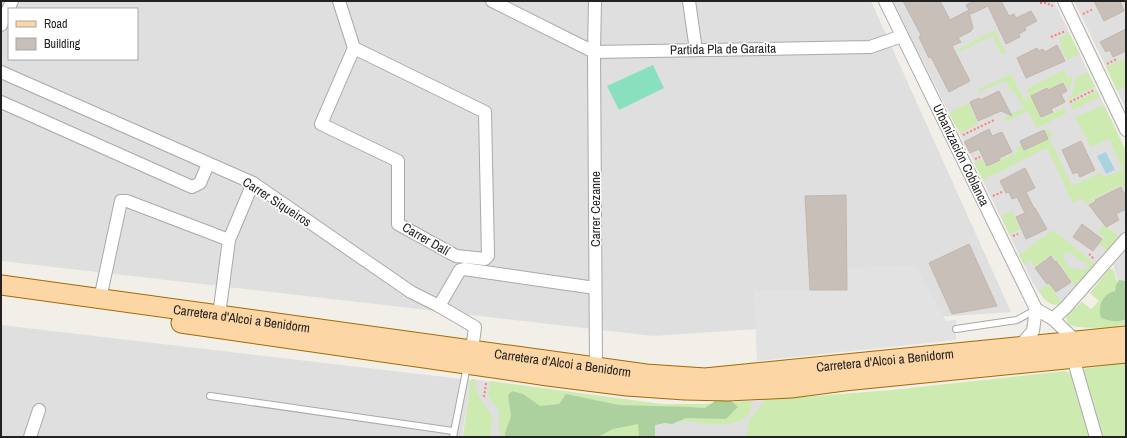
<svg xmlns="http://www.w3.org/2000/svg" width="1127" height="438" font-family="'Archivo Narrow',sans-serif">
<rect width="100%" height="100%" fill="#f2efe9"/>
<g fill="#e0dfdf" fill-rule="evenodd">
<path d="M1 1H871L1011 312 653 336 1 261ZM9 9H137V59H9Z"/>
<polygon points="893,1 1054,1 1126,151 1126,230 1071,295 1060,304 1055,305 1049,303 1043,298 1033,283 964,142 910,36"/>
<polygon points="1074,1 1126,1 1126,109 1111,77"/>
<polygon points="1126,250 1126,306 1113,265"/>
<polygon points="1,325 470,380 471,379 661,404 706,404 788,398 835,437 463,437 469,388 462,437 1,437"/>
</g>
<g fill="#cdebb0" fill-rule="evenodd">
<polygon points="994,30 1006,53 1002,55 992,36 958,53 957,50"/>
<polygon points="1069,33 1080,54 1067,60 1060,45 1062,44 1059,38"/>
<polygon points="1124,59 1126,63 1126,86 1117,91 1106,67"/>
<path d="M1064 70 1068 78 1073 76 1069 90 1064 81 1048 89 1047 86 1034 93 1036 99 1033 101 1041 118 1064 108 1067 113 1037 128 1028 111 1005 122 1003 118 1024 108C1019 100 1015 92 1008 87L1007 82 1005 81 979 93 978 90 1011 74 1024 100 1030 97 1027 89Z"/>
<polygon points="1088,72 1095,87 1068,100 1067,98 1072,95 1076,78"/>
<polygon points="1097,91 1100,97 1073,110 1070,104"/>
<polygon points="968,103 978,124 960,133 949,113"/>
<polygon points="1104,105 1126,151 1126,193 1122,185 1093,199 1094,200 1087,204 1082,198 1073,203 1047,148 983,180 974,163 982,159 985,164 991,161 993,164 1018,152 1016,148 1040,133 1049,129 1052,135 1049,137 1072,186 1100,173 1106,177 1123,169 1109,139 1091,147 1075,117"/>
<polygon points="1012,211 1020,229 1009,234 1001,216"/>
<polygon points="1104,225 1120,237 1108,252 1099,243 1104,237 1098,232"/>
<path d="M1053 230 1096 265 1078 287 1073 283 1052 254 1035 267 1031 260 1024 265 1019 255ZM1068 252C1075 255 1078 262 1087 263L1088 268C1084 270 1082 270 1078 269 1068 268 1067 266 1063 257L1065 253Z"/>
<path d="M1109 269H1112L1114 271 1126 310V324C1114 328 1079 330 1068 324L1066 318 1067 315 1082 302 1091 309 1099 301 1090 293Z"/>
<path d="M1049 284 1062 303C1051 308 1045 300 1039 291Z"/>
<polygon points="1126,363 1126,437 1102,437 1082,369"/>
<polygon points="1065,371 1071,374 1090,437 746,437 749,421 765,400 892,390"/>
<path d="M471 379H475L477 383 475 384C476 397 486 406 492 416L490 437H463Z"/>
<path d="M490 381 661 404H706L752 401C751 405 751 410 749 413 736 432 700 422 681 421 670 420 660 421 649 422L645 437H500L498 410 488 395Z"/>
</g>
<g fill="#add19e">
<path d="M1119 280 1126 281V319C1117 323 1110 321 1101 318 1098 306 1102 294 1115 291L1116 285Z"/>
<polygon points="512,391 523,394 540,406 559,404 566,394 619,405 690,407 705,408 718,399 729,399 738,407 726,419 686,418 672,424 665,423 655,425 655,437 639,437 638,424 613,429 598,437 505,437 505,433 511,416 508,395"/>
</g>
<polygon fill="#88e0be" points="653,65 664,88 619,110 607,86"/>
<polygon fill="#e2e2e2" points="915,265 946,321 956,320 956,340 757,361 754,291 847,290 848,268"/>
<polygon fill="#aad3df" points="1106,152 1115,170 1106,174 1097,156"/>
<g fill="#c7bfb8" stroke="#c4b6ab">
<polygon points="903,1 940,1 950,20 969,10 966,5 974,1 1001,1 1009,16 1014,14 1016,18 1031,11 1037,21 1025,27 1026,30 1019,34 1020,37 1006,44 988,6 971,14 969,12 973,28 971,31 958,38 961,42 952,46 970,81 949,92 931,57 929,58 926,52 919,37 921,35"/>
<polygon points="1094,1 1120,1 1124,11 1104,21"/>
<polygon points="1126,29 1126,51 1113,57 1110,50 1106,52 1100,42"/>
<polygon points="1057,45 1065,61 1026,78 1017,58 1037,48 1038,51 1043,49 1045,52"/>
<polygon points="1063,83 1067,91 1061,94 1065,102 1051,109 1053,112 1041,117 1031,96 1047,88 1048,90"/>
<polygon points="999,91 1012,116 1001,111 978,121 970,102 979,98 980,100"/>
<polygon points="989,129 992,136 1002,132 1012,152 999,158 1000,160 987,166 979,149 970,153 964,142"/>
<polygon points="1044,130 1048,139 1024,150 1020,141"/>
<polygon points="1081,141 1095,170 1080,177 1077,172 1073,174 1062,150"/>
<polygon points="1025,168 1035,188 1026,192 1034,208 1035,208 1047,229 1026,239 1016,217 1025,213 1017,197 1012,199 1009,192 1006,193 1000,181"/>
<polygon points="1121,187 1126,197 1126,209 1116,214 1119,220 1106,227 1089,205 1096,201 1095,200"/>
<polygon points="846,195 847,290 810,290 805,196"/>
<polygon points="1082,224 1102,239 1093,251 1073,237"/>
<polygon points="969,244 997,306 952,314 929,263"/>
<polygon points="1051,256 1055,262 1056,261 1071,282 1056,292 1049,283 1047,284 1035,268"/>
</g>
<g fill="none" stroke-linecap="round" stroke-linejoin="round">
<defs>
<g id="lane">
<polyline points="956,329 1017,320 1035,310"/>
<polyline points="210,396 453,431"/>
<polyline points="453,437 467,366"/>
</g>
<g id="street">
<polyline points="339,1 354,48 321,124 398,161 398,224 456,256 485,259 488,256 485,112 354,48"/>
<polyline points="492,1 594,52 870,47 902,36"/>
<polyline points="595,1 594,52 596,367"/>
<polyline points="689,1 696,50"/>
<polyline points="885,1 1036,309"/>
<polyline points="1064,1 1126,130"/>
<polyline points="1,25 12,1"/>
<polyline points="1,72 253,183 411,292 439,306 475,327 472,350"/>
<polyline points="1,102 192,187 200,183 208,164"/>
<polyline points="100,299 121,201 127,201 229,240"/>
<polyline points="439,306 460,270 464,269 595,288"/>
<polyline points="1036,309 1053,319 1076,341"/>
<polyline points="219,315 229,240 253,183"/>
<polyline points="1053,319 1066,307 1126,239"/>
<polyline points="1019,347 1033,331 1036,309"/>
<polyline points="1073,358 1096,437"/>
<polyline points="30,437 39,410"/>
</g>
<g id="primary">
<path id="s1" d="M1 285 646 374 705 378 1126 336"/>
<polyline points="181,323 548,376 627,386 685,390 728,391 791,388 844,381 1126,353"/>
</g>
</defs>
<use href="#lane" stroke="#a9a9a9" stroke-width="8"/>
<use href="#street" stroke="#a9a9a9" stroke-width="14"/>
<use href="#primary" stroke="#a06b00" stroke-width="21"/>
<g stroke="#fa8072" stroke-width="2" stroke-dasharray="2 2" stroke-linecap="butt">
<polyline points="1040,3 1046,3 1053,6"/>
<polyline points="1083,14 1093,9"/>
<polyline points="1051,37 1066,31"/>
<polyline points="1107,64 1117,59"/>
<polyline points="1070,102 1094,90"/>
<polyline points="963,135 994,120"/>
<polyline points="975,159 980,157"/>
<polyline points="993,196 1002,192"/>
<polyline points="1013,236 1018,234"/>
<polyline points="1089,254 1094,259"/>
<polyline points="484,397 486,383"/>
</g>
<use href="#lane" stroke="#fff" stroke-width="6"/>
<use href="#street" stroke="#fff" stroke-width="12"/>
<use href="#primary" stroke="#fcd6a4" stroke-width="19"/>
</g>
<g text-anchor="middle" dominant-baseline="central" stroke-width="3.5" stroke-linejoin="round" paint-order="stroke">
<g font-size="13" fill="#222" stroke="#fff">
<text transform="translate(723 49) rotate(-1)">Partida Pla de Garaita</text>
<text transform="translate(961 155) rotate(64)">Urbanización Coblanca</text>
<text transform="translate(277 202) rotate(33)">Carrer Siqueiros</text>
<text transform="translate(595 209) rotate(-90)">Carrer Cezanne</text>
<text transform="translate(426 239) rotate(30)">Carrer Dalí</text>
<text stroke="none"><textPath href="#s1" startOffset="243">Carretera d'Alcoi a Benidorm</textPath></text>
<text stroke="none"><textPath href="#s1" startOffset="891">Carretera d'Alcoi a Benidorm</textPath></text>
<text stroke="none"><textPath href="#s1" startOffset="567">Carretera d'Alcoi a Benidorm</textPath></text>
</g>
</g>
<rect width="1127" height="438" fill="none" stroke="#222222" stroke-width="4"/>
<rect x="8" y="8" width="130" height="52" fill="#ffffff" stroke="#a7a7a7"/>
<rect x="16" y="21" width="20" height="6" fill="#fcd6a4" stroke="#a7a7a7"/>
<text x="44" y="28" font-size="12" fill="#222222">Road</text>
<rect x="16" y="38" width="20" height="12" fill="#c7bfb8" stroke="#a7a7a7"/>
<text x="44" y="48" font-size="12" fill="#222222">Building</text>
</svg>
